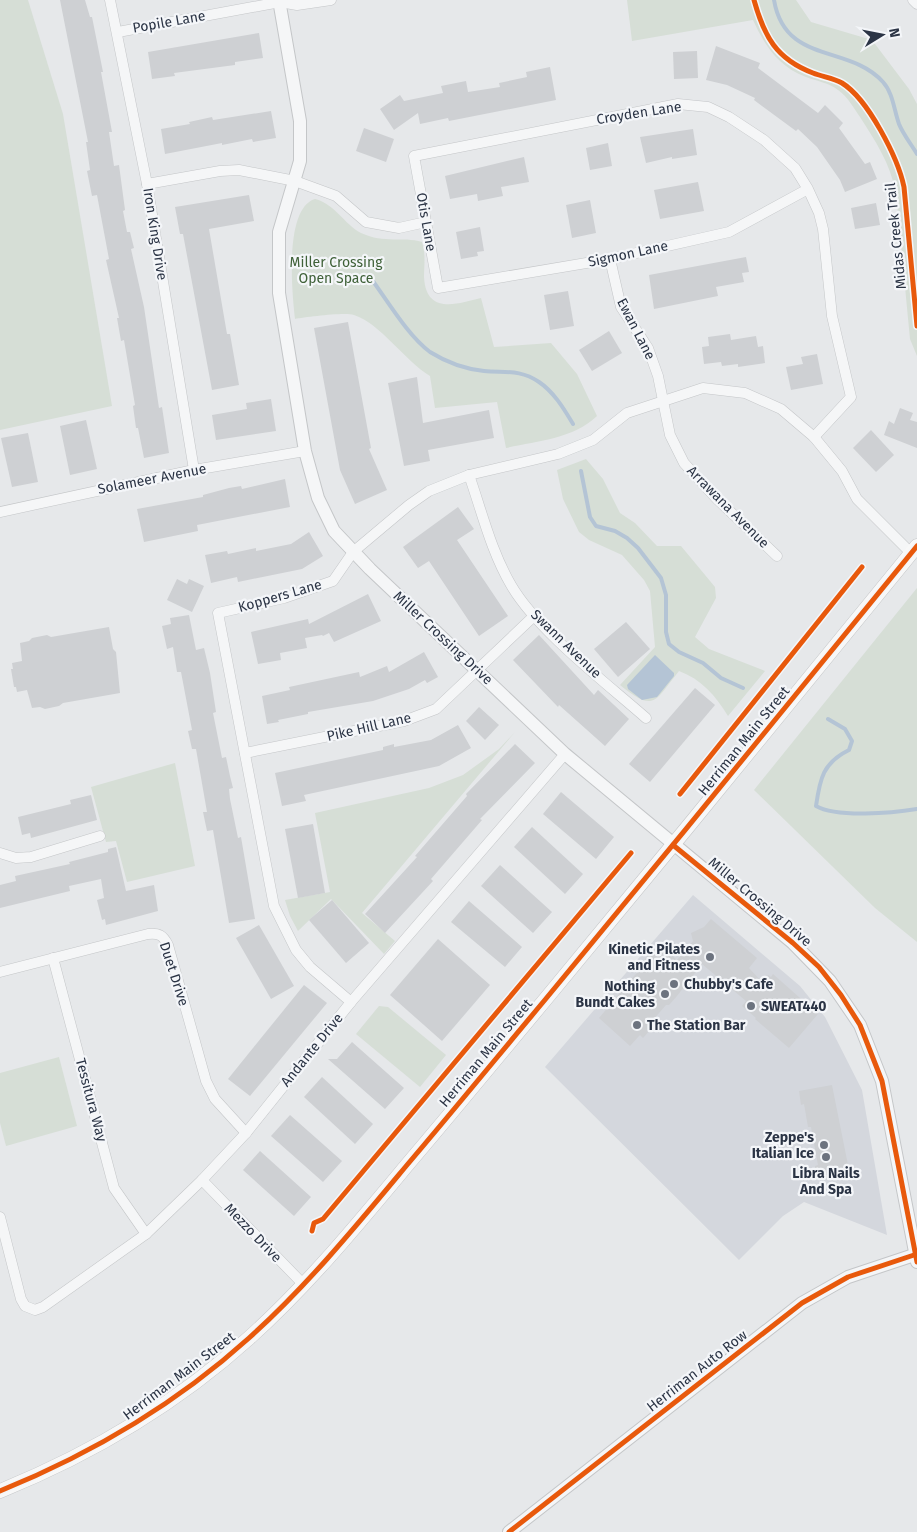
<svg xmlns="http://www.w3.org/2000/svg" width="917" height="1532" font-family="'Fira Sans',sans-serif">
<rect width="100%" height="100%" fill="#e6e8ea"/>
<polygon fill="#d4d7dd" points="693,895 800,986 825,1017 862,1090 887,1235 804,1202 783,1216 739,1260 545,1067"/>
<g fill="#d6ded6">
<polygon points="0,0 28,0 63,114 112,406 0,430"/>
<path d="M627 0H796L811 22 872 40 909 89 917 104V356L910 339 896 193C890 163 876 142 860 117 853 107 848 97 838 90 829 83 817 81 806 77 778 66 765 46 753 20L632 41Z"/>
<path d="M315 199C335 204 344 224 361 233 385 244 402 236 422 242 426 255 424 265 424 277 426 315 457 304 481 298L494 347 551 343 577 374 597 416C573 439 537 441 506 448L497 402 435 408 430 376C404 360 381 324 354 315 345 312 306 317 295 319 292 293 284 208 315 199Z"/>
<path d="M586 459 603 479 620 513 635 523 657 546H681L715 587 716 598 695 637 709 649 765 671 728 716C716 696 701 679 679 671 654 702 655 713 620 685L655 647 650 591 644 580 622 555 589 540 579 532 563 499 557 470Z"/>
<polygon points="917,588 917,942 875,908 754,790"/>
<polygon points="515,732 362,913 395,941 384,954 331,899 298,931 290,916 285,900 330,892 315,813 429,788 463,775 499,749"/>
<polygon points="175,763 195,866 127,882 116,841 106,842 91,787"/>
<polygon points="379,1006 388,1007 446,1055 420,1087 356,1034"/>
<polygon points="59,1057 77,1126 6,1146 0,1123 0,1073"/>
</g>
<polygon fill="#b4c4d5" points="655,655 674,673 674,676 657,697 642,700 628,689 627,685"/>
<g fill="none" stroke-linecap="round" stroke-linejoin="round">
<g stroke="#b4c4d5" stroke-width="4">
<path d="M774 0C785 65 849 44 883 82 893 93 894 110 899 124 903 134 911 144 917 154"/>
<path d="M370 277C387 300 408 336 430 352 446 362 465 369 484 371 505 373 520 369 539 382 554 392 564 409 573 424"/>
<polyline points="581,471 590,517 596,526 615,531 627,538 638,548 661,578 666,595 666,632 669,644 679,652 703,663 721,678 743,688"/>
<path d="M828 719 845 729 852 741 849 750C823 763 820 778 816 806 837 818 893 813 917 809"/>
</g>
</g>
<g fill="#ced0d3">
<polygon points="60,0 85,0 90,17 92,17 103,72 101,72 112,132 109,132 114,166 119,165 125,210 123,211 127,232 130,232 134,248 131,249 144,307 159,408 162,407 169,453 144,458 138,428 136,428 133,406 135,405 124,340 121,341 117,318 119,318 106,260 109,259 97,195 92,196 87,171 90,170 86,142 88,142"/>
<polygon points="259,33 263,58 235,62 235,65 174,73 175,76 152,79 148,52"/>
<polygon points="716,46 760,63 758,68 818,113 825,105 843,123 839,128 865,164 870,162 877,179 845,192 840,180 817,147 798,129 796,131 754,100 755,98 727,85 706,80"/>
<polygon points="697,51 698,78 674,79 673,52"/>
<polygon points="550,67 556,100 449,121 448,118 420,124 418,113 394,130 380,109 400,95 404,101 443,93 441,86 466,81 468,92 500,87 499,83 527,77 526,72"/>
<polygon points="271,111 276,138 253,142 252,139 222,145 222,143 165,154 161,129 190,124 189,122 212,117 213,120"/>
<polygon points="364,128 394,139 386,162 356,151"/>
<polygon points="693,129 697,155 672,159 672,157 646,163 640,137"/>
<polygon points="608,143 612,166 590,170 586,148"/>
<polygon points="524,157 529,182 501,187 503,196 478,201 477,194 450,199 445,176"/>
<polygon points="698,182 704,211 660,219 654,190"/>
<polygon points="249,195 254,221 209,229 227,334 230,334 239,385 212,390 183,234 180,234 175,207"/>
<polygon points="590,200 596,233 572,238 566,205"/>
<polygon points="876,203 880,225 855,229 851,208"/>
<polygon points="480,227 484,251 477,252 478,256 461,259 456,232"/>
<polygon points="746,257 749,272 742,273 744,282 716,287 718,296 654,309 649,275"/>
<polygon points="568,291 574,326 550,330 544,295"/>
<polygon points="348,322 371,448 369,449 387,490 355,504 340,470 314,328"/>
<polygon points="609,331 622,353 592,371 579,350"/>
<polygon points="730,334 731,340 756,336 758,347 763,346 765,363 738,367 738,364 722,366 721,362 704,364 702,347 709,346 708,337"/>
<polygon points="817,354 823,384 791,390 786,367 803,364 801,357"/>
<polygon points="417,377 423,423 489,410 494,438 428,450 430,461 404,466 388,383"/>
<polygon points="271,399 276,431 216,440 212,415 247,409 246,403"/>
<polygon points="900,408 913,413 910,420 917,422 917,448 884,435 889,421 894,424"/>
<polygon points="86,420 97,469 70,475 60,426"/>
<polygon points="871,430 894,455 876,472 853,448"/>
<polygon points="28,433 38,482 12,487 1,438"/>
<polygon points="285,479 290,507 197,525 198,531 144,542 137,509 203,497 203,495 229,488 241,486 242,489"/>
<polygon points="458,507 474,529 457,540 508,616 479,636 429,561 418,568 403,547"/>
<polygon points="309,532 323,556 302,569 238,582 237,577 211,583 205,555 227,551 228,554 256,548 256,551 291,544"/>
<polygon points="177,579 187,584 189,579 204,586 192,612 167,600"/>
<polygon points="368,594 381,621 334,642 329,633 323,636 322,635 305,638 307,648 280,653 281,660 258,664 251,632 308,619 309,624"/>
<polygon points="189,615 196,650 204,648 210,673 216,712 213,713 222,758 226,757 230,776 233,788 229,789 230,799 238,838 241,837 255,919 229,923 213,830 207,831 203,812 207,812 196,749 192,749 188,731 192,730 181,672 177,672 173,647 167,649 162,626 171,624 170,618"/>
<polygon points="626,622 650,649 618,677 594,649"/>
<polygon points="109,627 113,649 116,652 120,693 63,703 59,706 45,709 40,707 32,708 27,690 17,692 16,687 14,687 11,669 13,669 12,663 22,661 20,643 29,641 32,638 47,635 51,637"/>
<polygon points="539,635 594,695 598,690 629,719 605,746 559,705 558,707 513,660"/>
<polygon points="424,652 438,677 427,683 425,680 409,689 373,701 308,712 308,714 278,720 279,722 267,724 262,696 290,690 289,687 359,672 360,677 387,666 389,672"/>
<polygon points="695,688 715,705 650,782 629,764"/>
<polygon points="479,707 499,725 485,740 466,721"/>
<polygon points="458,725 471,748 439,766 304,795 306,801 282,806 275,773 383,750 383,747 394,744 394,747 431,740"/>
<polygon points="515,744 535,763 480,819 482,820 431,879 433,881 385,933 365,914 417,857 415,856 467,796 466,794"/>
<polygon points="561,792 614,837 596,859 543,814"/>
<polygon points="91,795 97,820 31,838 30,833 22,835 18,817 71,804 70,800"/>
<polygon points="313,824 325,893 298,898 285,829"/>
<polygon points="532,827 583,874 565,894 514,847"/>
<polygon points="116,847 126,891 154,885 158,911 106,925 105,919 102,920 97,900 104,898 101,879 69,886 70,891 0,908 0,885 16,881 15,876 70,864 69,862 108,852 108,849"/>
<polygon points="500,865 552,912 533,933 481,886"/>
<polygon points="332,900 369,943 346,963 309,920"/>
<polygon points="469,901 522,947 505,967 451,922"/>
<polygon points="711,919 757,958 749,968 762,982 768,975 771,977 773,974 818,1014 789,1048 755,1019 756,1018 742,1006 746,1001 702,964 677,996 669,1005 666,1005 647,1027 650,1030 643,1038 640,1035 630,1046 599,1018 634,976 638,972 636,970 655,947 657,949 661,946 677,960 693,941 691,933 704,927"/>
<polygon points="259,925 294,986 271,999 236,938"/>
<polygon points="438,939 490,985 442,1041 390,995"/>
<polygon points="304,985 327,1003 250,1096 228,1079"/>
<polygon points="352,1042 404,1088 385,1109 328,1059 337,1059"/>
<polygon points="322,1077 373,1124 355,1144 304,1097"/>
<polygon points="832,1085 850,1175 817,1180 815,1166 818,1165 811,1127 808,1127 804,1104 801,1105 799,1091"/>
<polygon points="290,1115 342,1161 323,1182 271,1136"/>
<polygon points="260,1151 311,1197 294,1216 243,1170"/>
</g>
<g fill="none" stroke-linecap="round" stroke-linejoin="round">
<defs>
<g id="minor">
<polyline points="110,0 147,184 194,470"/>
<polyline points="913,0 917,4"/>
<polyline points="118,32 280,2 297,5 331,0"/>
<polyline points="147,184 220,171 239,170 295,181 336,196 366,222 399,228 426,222"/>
<polyline points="808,189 729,232 610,259 438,288 414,156 678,104 708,107 729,117 764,140 795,168 808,189 819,213 823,229 832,316 851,397 814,437"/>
<polyline points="610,259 621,307 648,348 658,376 670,435 684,463 717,499 777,556"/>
<path d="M469 475C482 512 491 551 511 585 537 630 605 682 646 718"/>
<polyline points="0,512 194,470 305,451"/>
<polyline points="245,753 404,721 436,709 534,616"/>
<polyline points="0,853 16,858 31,857 100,836"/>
<polyline points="53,958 114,1188 146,1234"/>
<path d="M0 972 148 934C159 933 163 935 168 945L206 1081 215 1099 246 1133"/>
<polyline points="351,1002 310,967 296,950 274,906 218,613 284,598 333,581 353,552 409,505 429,491 469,475 558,454 593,440 627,413 703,388 745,393 781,409 814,437 842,471 857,499 911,553"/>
<polyline points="202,1180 304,1285"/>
<polyline points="0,1217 21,1299 25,1306 35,1310 43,1307 146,1234 202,1180 246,1133 351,1002 565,754"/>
</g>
<g id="tertiary">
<polyline points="279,0 300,121 300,161 279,232 279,293 305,451 318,498 334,531 370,569 565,754 793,943 830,981 860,1025 882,1081 917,1262"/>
<polyline points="509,1532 802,1303 848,1277 914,1255"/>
</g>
<path id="secondary" d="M0 1491C91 1454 176 1404 249 1338 307 1286 357 1225 407 1165 453 1111 498 1056 544 1001 669 850 794 698 917 546"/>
</defs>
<use href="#minor" stroke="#c4c6c8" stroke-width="11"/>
<use href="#tertiary" stroke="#c4c6c8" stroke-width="14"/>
<use href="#secondary" stroke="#c4c6c8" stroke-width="15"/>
<use href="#minor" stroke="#f5f6f7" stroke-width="10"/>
<use href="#tertiary" stroke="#f5f6f7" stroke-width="12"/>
<use href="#secondary" stroke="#f8f8f8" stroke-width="14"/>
<defs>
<g id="cycleway">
<path d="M754 0C764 36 776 59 813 73 823 77 833 78 842 83 868 99 898 158 904 187L917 326"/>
<polyline points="680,794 862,567"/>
<polyline points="673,845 793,943 819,967 841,995 860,1025 882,1081 917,1262"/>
<polyline points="312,1231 314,1223 323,1219 631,853"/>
<path d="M0 1491C91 1454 176 1404 249 1338 307 1286 357 1225 407 1165 453 1111 498 1056 544 1001 669 850 794 698 917 546"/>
<polyline points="509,1532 802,1303 848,1277 914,1255"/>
</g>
</defs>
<use href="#cycleway" stroke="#f4f6f9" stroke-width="8"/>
<use href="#cycleway" stroke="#e8590c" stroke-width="5"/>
</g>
<g fill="#6c737f" stroke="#f4f6f9" stroke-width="2">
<circle cx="710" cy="957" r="5"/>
<circle cx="674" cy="984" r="5"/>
<circle cx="665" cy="994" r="5"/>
<circle cx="751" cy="1006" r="5"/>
<circle cx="637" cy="1025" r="5"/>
<circle cx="824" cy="1145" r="5"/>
<circle cx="826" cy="1157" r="5"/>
</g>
<g text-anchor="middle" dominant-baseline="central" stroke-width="4.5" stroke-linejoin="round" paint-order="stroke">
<g font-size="14" fill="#2b3445" stroke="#f4f6f9">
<text transform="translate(169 22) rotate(-10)">Popile Lane</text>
<text transform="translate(639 113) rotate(-9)">Croyden Lane</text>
<text transform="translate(426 222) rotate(80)">Otis Lane</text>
<text transform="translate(155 234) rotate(81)">Iron King Drive</text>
<text transform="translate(896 236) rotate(-96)">Midas Creek Trail</text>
<text transform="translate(628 254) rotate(-12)">Sigmon Lane</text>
<text transform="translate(636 329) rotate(63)">Ewan Lane</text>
<text transform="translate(152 479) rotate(-11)">Solameer Avenue</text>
<text transform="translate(728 507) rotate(45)">Arrawana Avenue</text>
<text transform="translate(280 596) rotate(-16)">Koppers Lane</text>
<text transform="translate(443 638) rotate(43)">Miller Crossing Drive</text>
<text transform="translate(566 644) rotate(44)">Swann Avenue</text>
<text transform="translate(369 727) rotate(-13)">Pike Hill Lane</text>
<text transform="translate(744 741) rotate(-51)">Herriman Main Street</text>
<text transform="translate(760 902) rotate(40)">Miller Crossing Drive</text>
<text transform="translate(174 974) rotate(72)">Duet Drive</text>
<text transform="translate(312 1050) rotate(-51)">Andante Drive</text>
<text transform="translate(486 1053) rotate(-50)">Herriman Main Street</text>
<text transform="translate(91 1100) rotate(75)">Tessitura Way</text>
<text transform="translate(253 1233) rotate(46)">Mezzo Drive</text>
<text transform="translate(697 1371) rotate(-38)">Herriman Auto Row</text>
<text transform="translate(179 1376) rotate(-37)">Herriman Main Street</text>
</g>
<g font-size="14" fill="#3f6138" stroke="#f4f6f9">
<text x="336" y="262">Miller Crossing<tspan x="336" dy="16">Open Space</tspan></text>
</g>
<g font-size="14" font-weight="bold" fill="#2b3445" stroke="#f4f6f9" text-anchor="end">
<text x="700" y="949">Kinetic Pilates<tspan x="700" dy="16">and Fitness</tspan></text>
<text x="684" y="984" text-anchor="start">Chubby's Cafe</text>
<text x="655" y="986">Nothing<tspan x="655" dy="16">Bundt Cakes</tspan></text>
<text x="761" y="1006" text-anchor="start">SWEAT440</text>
<text x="647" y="1025" text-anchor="start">The Station Bar</text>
<text x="814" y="1137">Zeppe's<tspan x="814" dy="16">Italian Ice</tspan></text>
<text x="826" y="1173" text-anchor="middle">Libra Nails<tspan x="826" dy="16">And Spa</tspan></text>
</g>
</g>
<g transform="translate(882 35) rotate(80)" stroke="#f4f6f9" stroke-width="4" paint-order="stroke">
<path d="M0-4L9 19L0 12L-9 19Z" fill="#2b3445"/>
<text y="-8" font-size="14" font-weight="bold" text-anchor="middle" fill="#2b3445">N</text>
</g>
</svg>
